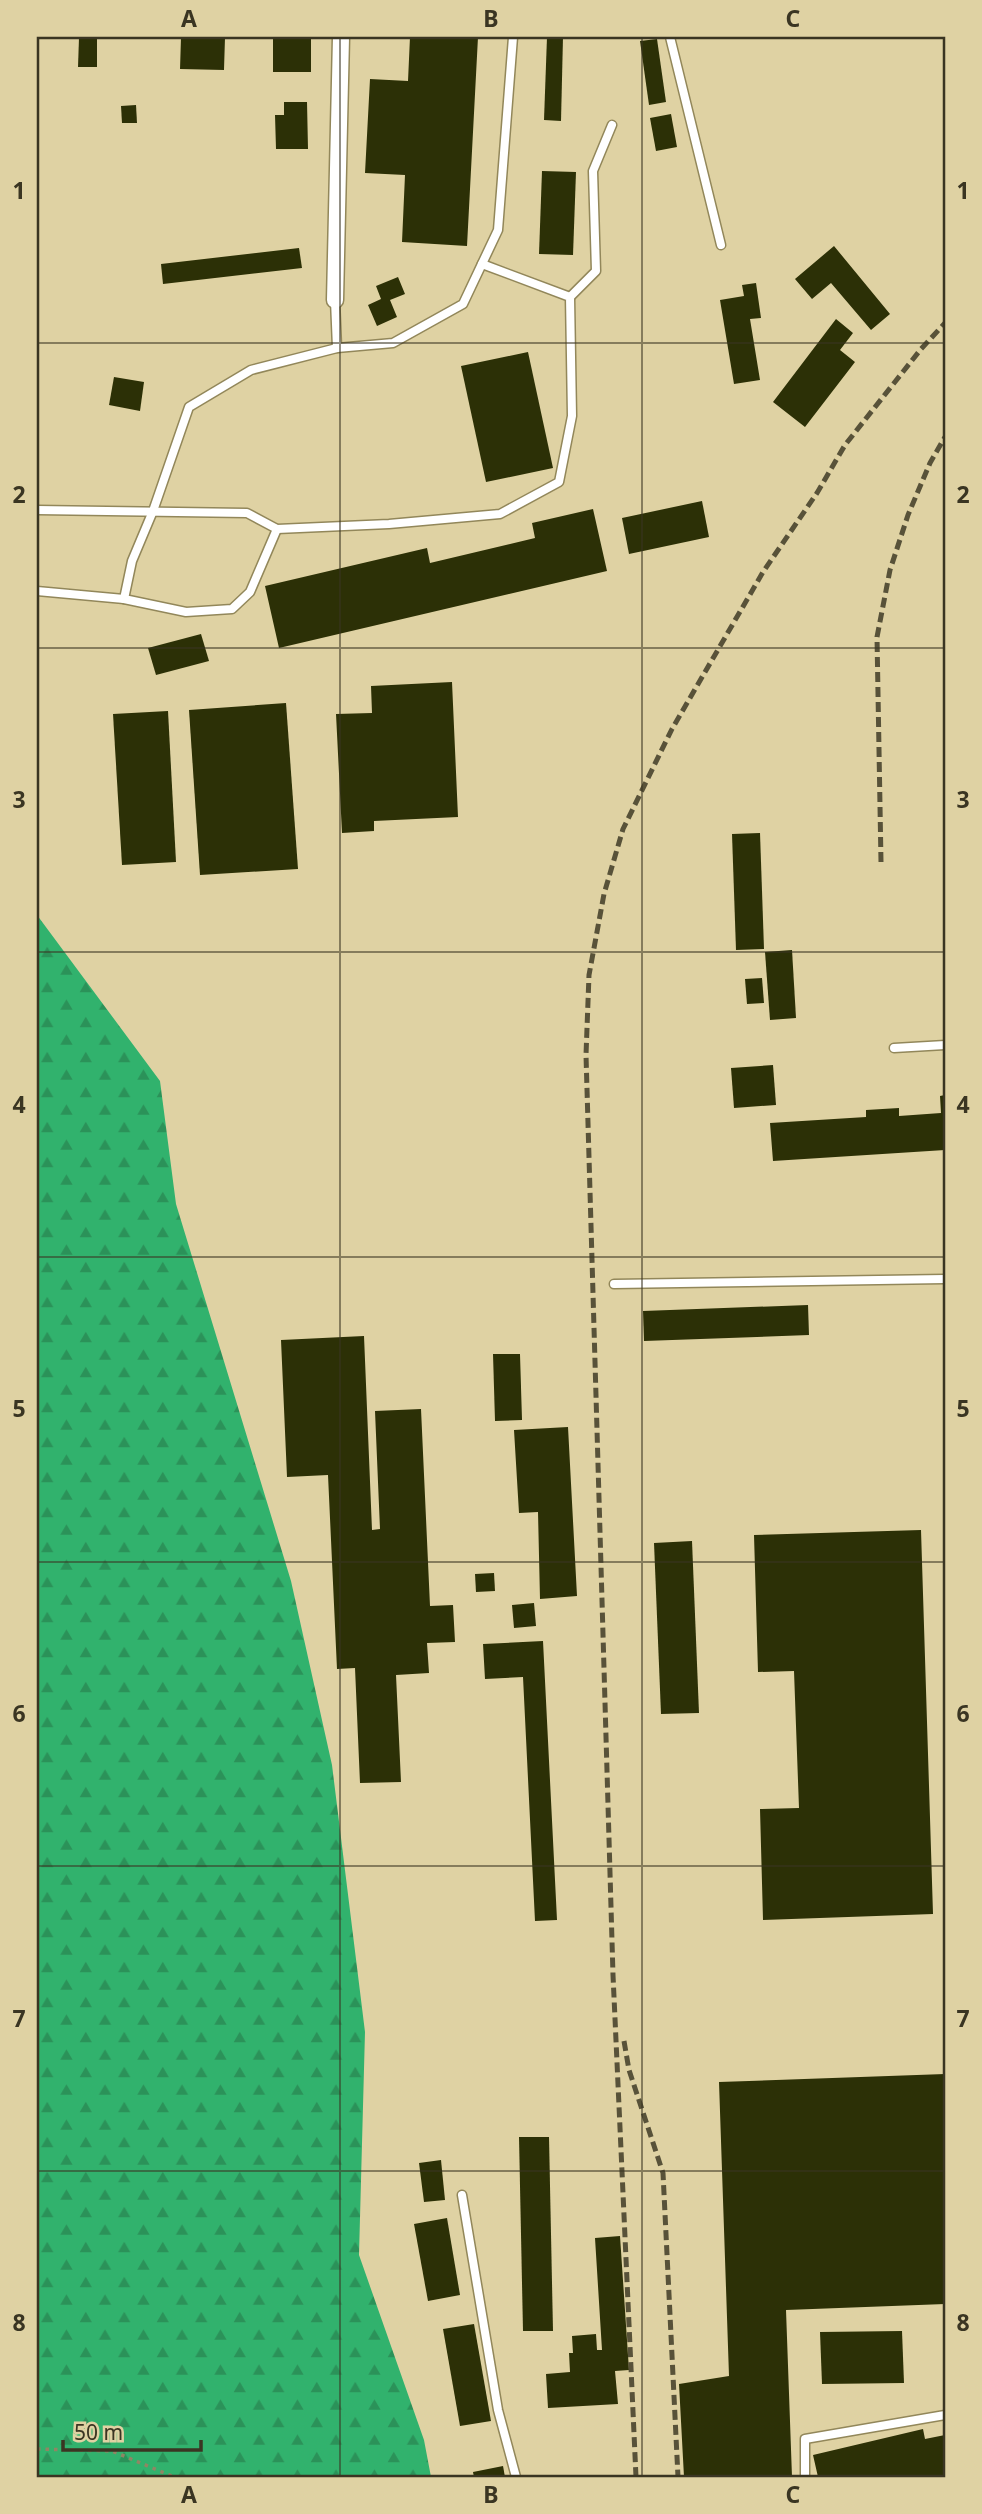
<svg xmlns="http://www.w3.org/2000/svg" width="982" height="2514" font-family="'Noto Sans',sans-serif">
<defs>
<pattern id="forest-firs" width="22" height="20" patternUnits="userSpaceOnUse" patternTransform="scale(1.75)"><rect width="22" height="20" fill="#31b26d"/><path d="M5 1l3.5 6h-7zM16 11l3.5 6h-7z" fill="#2b9259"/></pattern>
</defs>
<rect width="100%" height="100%" fill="#dfd2a3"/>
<polygon fill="url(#forest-firs)" points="37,915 160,1081 176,1204 291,1581 332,1765 365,2032 359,2255 424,2440 431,2477 37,2477"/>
<g fill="#2c3006">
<polygon points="181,37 225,37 224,70 180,69"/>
<rect x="273" y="37" width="38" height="35"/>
<polygon points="410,37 478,37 467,246 402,242 405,175 365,173 370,79 408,81"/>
<polygon points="547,37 563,37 561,121 544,120"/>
<polygon points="79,38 97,38 97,67 78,67"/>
<polygon points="657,39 666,102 649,105 640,41"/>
<polygon points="284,102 307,102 308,149 276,149 275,115 284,115"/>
<polygon points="136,105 137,123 122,123 121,106"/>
<polygon points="671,114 677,147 656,151 650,118"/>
<polygon points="542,171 576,172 573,255 539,254"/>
<polygon points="834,246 890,314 871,330 831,283 812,299 795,279"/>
<polygon points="299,248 302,268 163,284 161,264"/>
<polygon points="398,277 405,294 390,300 397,317 377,326 368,305 381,299 376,286"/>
<polygon points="756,283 761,318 750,319 760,380 734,384 720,300 744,296 742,285"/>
<polygon points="836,319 853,333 840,350 855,362 805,427 773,402"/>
<polygon points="528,352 553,468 486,482 461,366"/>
<polygon points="114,377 144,382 140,411 109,405"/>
<polygon points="702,501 709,537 629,554 622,518"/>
<polygon points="593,509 607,571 279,648 265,586 427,548 430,563 535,538 532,523"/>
<polygon points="201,634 209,661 156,675 148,648"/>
<polygon points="452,682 458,817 374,821 374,831 342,833 336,714 372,713 371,686"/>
<polygon points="286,703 298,869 200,875 189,710"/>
<polygon points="168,711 176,862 122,865 113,714"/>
<polygon points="760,833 764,949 736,950 732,834"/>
<polygon points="792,950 796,1018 770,1020 765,952"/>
<polygon points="762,978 764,1003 747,1004 745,979"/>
<polygon points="773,1065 776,1105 734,1108 731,1068"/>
<polygon points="945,1095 945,1150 773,1161 770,1123 866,1117 866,1110 899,1108 899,1116 941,1113 940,1096"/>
<polygon points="808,1305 809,1335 644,1341 643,1311"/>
<polygon points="364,1336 372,1530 380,1529 375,1411 421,1409 430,1606 453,1605 455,1642 427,1643 429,1673 396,1675 401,1782 360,1783 355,1668 337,1669 328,1475 287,1477 281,1340"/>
<polygon points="493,1354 520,1354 522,1420 495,1421"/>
<polygon points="568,1427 577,1596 540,1599 538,1512 519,1513 514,1430"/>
<polygon points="921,1530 933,1914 763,1920 760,1809 799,1808 794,1671 758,1672 754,1535"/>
<polygon points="692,1541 699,1713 661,1714 654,1543"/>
<polygon points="494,1573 495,1591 476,1592 475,1574"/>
<polygon points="534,1603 536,1626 514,1628 512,1605"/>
<polygon points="543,1641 557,1920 535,1921 523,1677 485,1679 483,1644"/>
<polygon points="945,2074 945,2304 786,2310 792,2477 684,2477 679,2384 729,2376 719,2082"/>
<polygon points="519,2137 549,2137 553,2331 523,2331"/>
<polygon points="441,2160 445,2200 424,2202 419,2163"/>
<polygon points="447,2218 460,2295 428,2301 414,2224"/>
<polygon points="620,2236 629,2370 615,2371 618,2404 548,2408 546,2374 570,2372 569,2353 573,2353 572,2336 596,2334 597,2350 602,2350 595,2238"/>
<polygon points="474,2324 491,2421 460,2426 443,2329"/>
<polygon points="902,2331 904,2383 822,2384 820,2332"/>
<polygon points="923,2429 925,2439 945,2435 945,2477 818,2477 813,2455"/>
<polygon points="503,2466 505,2477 474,2477 473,2472"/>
</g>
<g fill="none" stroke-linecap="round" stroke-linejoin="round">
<defs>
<g id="lane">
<polyline points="670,37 721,245"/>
<polyline points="570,297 596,271 593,171 612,125"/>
<polyline points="335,300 337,348"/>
<polyline points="37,510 247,513 277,529 389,524 500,514 559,482 572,416 570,297 482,264"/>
<polyline points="37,591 124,599 186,612 232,609 250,592 277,529"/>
<polyline points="124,599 132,561 153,511 189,407 251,370 337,348 393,343 463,304 498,230 513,37"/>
<polyline points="894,1048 945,1045"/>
<polyline points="614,1284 945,1279"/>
<polyline points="462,2195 498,2410 516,2477"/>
<polyline points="805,2477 805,2439 945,2415"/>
</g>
<polyline id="street" points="335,300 341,37"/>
</defs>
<use href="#lane" stroke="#92875a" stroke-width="11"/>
<use href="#street" stroke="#92875a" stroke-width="19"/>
<polyline stroke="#8f8664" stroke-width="3.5" stroke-dasharray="3.5 5" stroke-linecap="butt" points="37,2449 112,2451 174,2477"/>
<use href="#lane" stroke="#fff" stroke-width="8"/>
<use href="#street" stroke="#fff" stroke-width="16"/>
<g stroke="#585239" stroke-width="5" stroke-dasharray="10 5" stroke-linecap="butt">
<polyline points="881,862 877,637 890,570 908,515 930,463 945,437"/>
<polyline points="624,2041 629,2070 663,2173 678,2477"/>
<polyline points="636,2477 613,1975 586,1055 589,975 604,894 623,829 672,729 763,572 817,493 845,445 921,349 945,323"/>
</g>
</g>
<path fill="none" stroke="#3a3522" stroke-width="2" stroke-opacity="0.55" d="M340 37V2477M642 37V2477M37 343H945M37 648H945M37 952H945M37 1257H945M37 1562H945M37 1866H945M37 2171H945"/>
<rect width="982" height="2514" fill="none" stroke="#dfd2a3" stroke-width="77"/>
<path d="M63 2440v10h138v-10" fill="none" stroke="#3a3522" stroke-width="3.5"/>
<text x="74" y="2440" font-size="21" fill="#3a3522" stroke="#dfd2a3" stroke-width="5" paint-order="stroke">50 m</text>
<rect x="38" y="38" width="906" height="2438" fill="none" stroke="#3a3522" stroke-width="2.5"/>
<g font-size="23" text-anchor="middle" font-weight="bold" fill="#3a3522">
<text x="189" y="27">A</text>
<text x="491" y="27">B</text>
<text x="793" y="27">C</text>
<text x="19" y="199">1</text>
<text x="963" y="199">1</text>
<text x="19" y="503">2</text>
<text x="963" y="503">2</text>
<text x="19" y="808">3</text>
<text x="963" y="808">3</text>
<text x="19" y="1113">4</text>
<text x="963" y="1113">4</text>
<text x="19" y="1417">5</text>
<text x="963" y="1417">5</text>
<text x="19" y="1722">6</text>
<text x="963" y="1722">6</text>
<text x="19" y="2027">7</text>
<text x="963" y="2027">7</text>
<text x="19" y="2331">8</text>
<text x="963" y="2331">8</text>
<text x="189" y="2503">A</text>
<text x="491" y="2503">B</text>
<text x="793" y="2503">C</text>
</g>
</svg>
